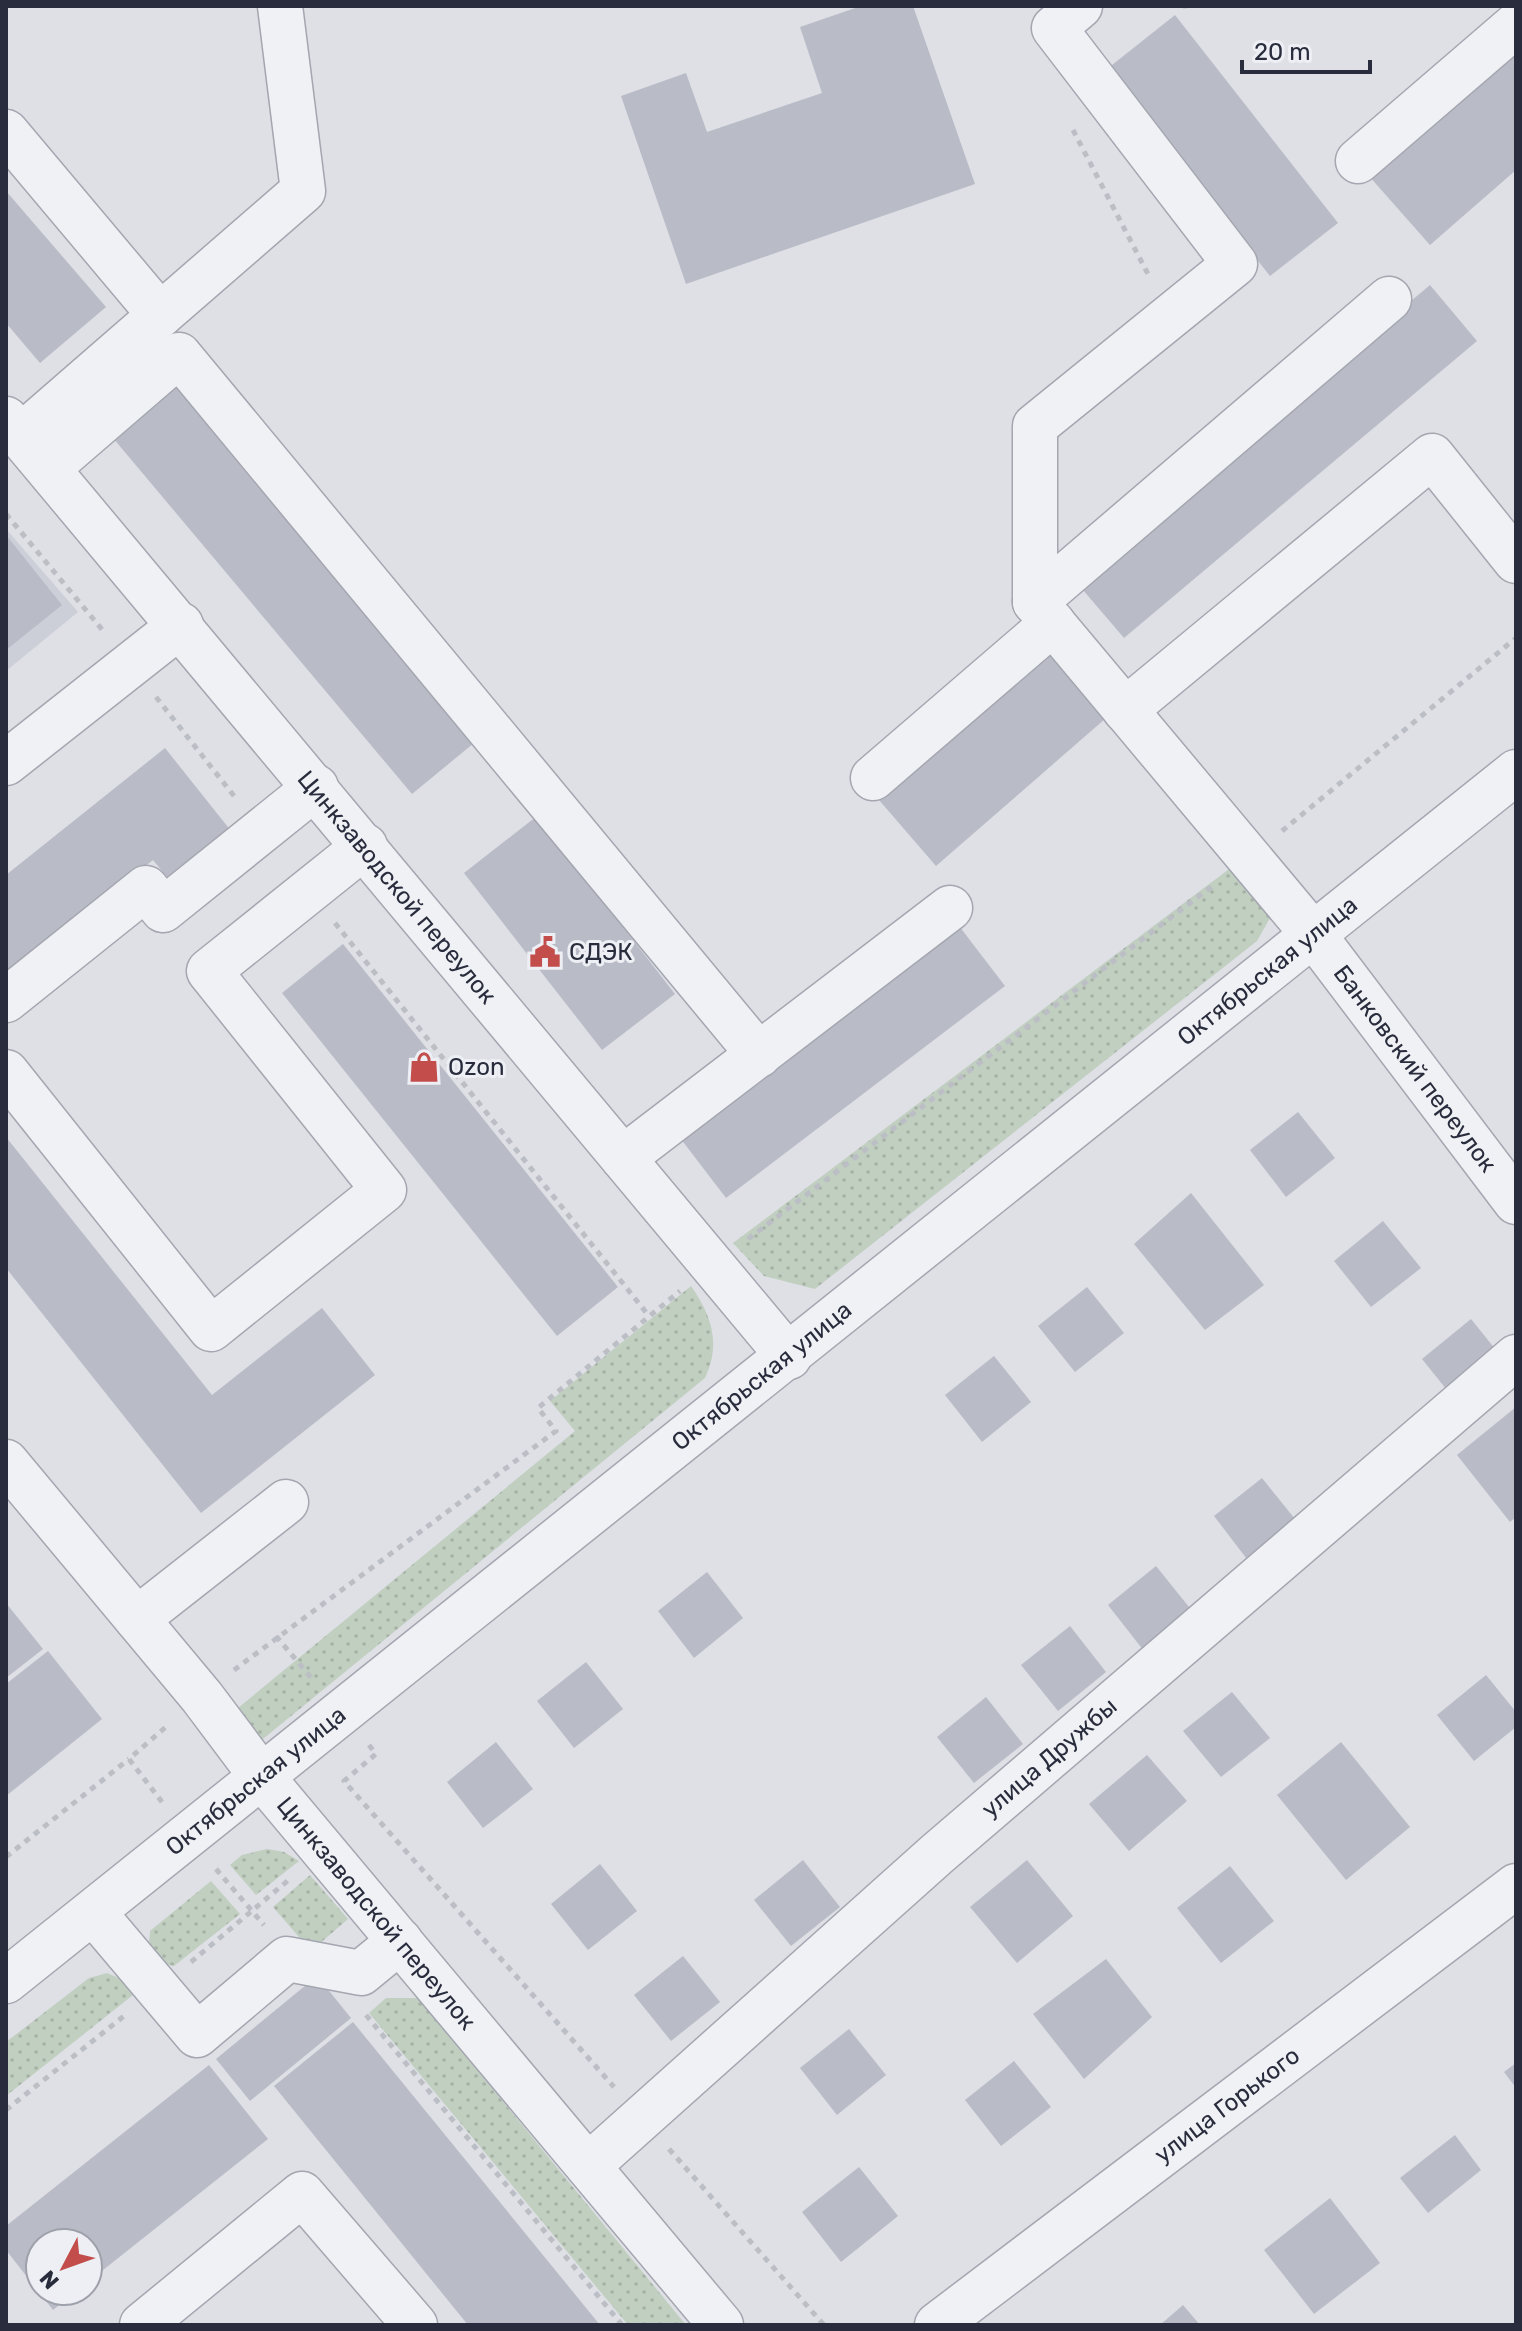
<svg xmlns="http://www.w3.org/2000/svg" width="1522" height="2331" font-family="Rubik,sans-serif">
<defs>
<pattern id="green-dots" width="8" height="8" patternUnits="userSpaceOnUse" patternTransform="scale(2)"><rect width="8" height="8" fill="#c1cfc0"/><path d="M2 2h.1M6 6h.1" fill="none" stroke="#a6b2a6" stroke-width="1.8" stroke-linecap="round"/></pattern>
</defs>
<rect width="100%" height="100%" fill="#dee0e6"/>
<polygon fill="#cccfd8" points="6,529 78,612 6,671"/>
<g fill="url(#green-dots)">
<polygon points="1241,860 1270,892 1270,918 1257,941 815,1289 764,1276 733,1243"/>
<path d="M691 1286C712 1316 721 1344 705 1378L253 1747 227 1717 575 1431 550 1401Z"/>
<polygon points="267,1849 284,1852 299,1861 256,1895 230,1865 242,1855"/>
<polygon points="310,1875 348,1919 311,1951 273,1907"/>
<polygon points="211,1881 240,1914 174,1966 160,1963 149,1950 150,1931"/>
<polygon points="107,1973 121,1979 133,1995 6,2096 6,2042 89,1978"/>
<polygon points="386,1998 418,1998 686,2325 628,2325 369,2013"/>
</g>
<g fill="#b9bbc6">
<polygon points="861,6 913,6 975,184 686,284 621,96 686,73 707,132 822,93 800,27"/>
<polygon points="1175,15 1338,223 1270,276 1107,69"/>
<polygon points="1516,48 1516,170 1430,245 1369,176"/>
<polygon points="6,191 106,307 40,363 6,323"/>
<polygon points="1430,285 1477,341 1124,638 1077,583"/>
<polygon points="175,386 474,743 412,794 113,438"/>
<polygon points="6,535 62,605 6,650"/>
<polygon points="1057,646 1113,712 936,866 879,800"/>
<polygon points="165,748 239,841 177,889 153,860 6,978 6,875"/>
<polygon points="537,816 675,994 602,1050 464,873"/>
<polygon points="953,918 1005,986 726,1198 674,1130"/>
<polygon points="343,944 618,1287 557,1336 282,993"/>
<polygon points="1298,1112 1335,1158 1286,1197 1250,1150"/>
<polygon points="6,1137 212,1395 322,1308 375,1375 201,1513 6,1268"/>
<polygon points="1191,1193 1264,1285 1205,1330 1134,1244"/>
<polygon points="1383,1221 1421,1268 1371,1307 1334,1261"/>
<polygon points="1087,1287 1124,1333 1075,1372 1038,1326"/>
<polygon points="1471,1319 1508,1365 1459,1405 1422,1359"/>
<polygon points="994,1356 1031,1402 982,1442 945,1395"/>
<polygon points="1516,1407 1516,1517 1510,1522 1457,1455"/>
<polygon points="1262,1478 1299,1524 1250,1563 1214,1516"/>
<polygon points="1156,1566 1193,1612 1144,1651 1108,1605"/>
<polygon points="707,1572 743,1618 694,1658 658,1611"/>
<polygon points="6,1603 43,1649 6,1678"/>
<polygon points="1070,1626 1106,1672 1058,1711 1021,1665"/>
<polygon points="48,1651 102,1719 6,1796 6,1684"/>
<polygon points="586,1662 623,1709 574,1748 537,1701"/>
<polygon points="1486,1675 1516,1712 1516,1727 1474,1761 1437,1715"/>
<polygon points="1232,1692 1270,1738 1221,1777 1183,1731"/>
<polygon points="986,1697 1023,1744 974,1783 937,1737"/>
<polygon points="496,1742 533,1789 483,1828 447,1782"/>
<polygon points="1341,1742 1410,1827 1346,1880 1277,1795"/>
<polygon points="1147,1755 1187,1801 1129,1851 1089,1804"/>
<polygon points="803,1860 840,1907 791,1946 754,1900"/>
<polygon points="1027,1860 1073,1916 1017,1963 970,1907"/>
<polygon points="600,1864 637,1911 588,1950 551,1904"/>
<polygon points="1230,1866 1274,1921 1221,1963 1177,1908"/>
<polygon points="683,1956 720,2002 671,2041 634,1995"/>
<polygon points="1106,1959 1152,2017 1084,2079 1033,2014"/>
<polygon points="317,1976 351,2018 250,2101 216,2059"/>
<polygon points="353,2022 600,2325 468,2325 274,2086"/>
<polygon points="849,2029 886,2075 837,2115 800,2068"/>
<polygon points="1014,2061 1051,2107 1001,2146 965,2100"/>
<polygon points="1516,2063 1516,2088 1504,2072"/>
<polygon points="209,2065 268,2139 88,2282 88,2243 40,2243 40,2291 77,2291 53,2310 6,2250 6,2226"/>
<polygon points="1455,2135 1481,2170 1428,2213 1400,2178"/>
<polygon points="859,2167 898,2216 841,2262 802,2212"/>
<polygon points="1330,2198 1380,2263 1314,2314 1264,2250"/>
<polygon points="1183,2305 1200,2325 1160,2325"/>
</g>
<g fill="none" stroke-linecap="round" stroke-linejoin="round">
<defs>
<g id="minor">
<polyline points="6,132 160,315"/>
<polyline points="1358,161 1516,25"/>
<path id="s1" d="M1389 299 1035 602 1313 934 1516 1202"/>
<path id="s2" d="M6 419 789 1357"/>
<polyline points="21,436 303,191 280,6"/>
<polyline points="48,468 179,355 759,1055"/>
<polyline points="1035,602 1035,426 1235,264 1054,28 1080,6"/>
<polyline points="1125,710 1432,456 1516,561"/>
<polyline points="6,763 181,625"/>
<polyline points="873,778 1053,623"/>
<polyline points="6,1000 146,888 163,910 316,787"/>
<polyline points="6,1072 211,1329 384,1190 209,971 365,846"/>
<polyline points="623,1158 950,908"/>
<path id="s3" d="M6 1462 202 1697 262 1777 721 2325"/>
<polyline points="137,1619 286,1502"/>
<polyline points="93,1912 197,2035 287,1959 361,1973 400,1941"/>
<path id="s4" d="M6 1981 1516 772"/>
<path id="s5" d="M588 2166 937 1854 1516 1357"/>
<polyline points="142,2325 302,2194 415,2325"/>
<path id="s6" d="M937 2325 1516 1886"/>
</g>
</defs>
<use href="#minor" stroke="#a4a6b0" stroke-width="47"/>
<g stroke="#bcbec5" stroke-width="5" stroke-dasharray="6 6" stroke-linecap="butt">
<polyline points="1183,6 1187,6"/>
<polyline points="1073,130 1150,278"/>
<polyline points="6,514 105,633"/>
<polyline points="156,697 234,796"/>
<polyline points="1282,831 1516,638"/>
<polyline points="335,923 649,1316"/>
<polyline points="748,1239 1215,884"/>
<polyline points="276,1636 313,1680"/>
<polyline points="234,1670 556,1431 538,1408 680,1291"/>
<polyline points="369,1745 376,1754 344,1781 614,2087"/>
<polyline points="162,1802 129,1759 168,1725"/>
<polyline points="6,1857 129,1759"/>
<polyline points="216,1869 264,1925"/>
<polyline points="191,1962 291,1878"/>
<polyline points="366,2015 622,2325"/>
<polyline points="6,2110 124,2016"/>
<polyline points="669,2149 824,2325"/>
</g>
<use href="#minor" stroke="#f0f1f5" stroke-width="44"/>
</g>
<defs>
<symbol id="civic-bare" viewBox="-9 -9 18 18"><path d="M-.6-6.5H3V-4.5H.6V-3L4-1V1h2V6H-6V1h2V-1L-.6-3ZM-1.2 2.5V6h2.4V2.5Z" fill="#c34d4b" stroke="#edeff4" stroke-width="2.5" paint-order="stroke"/></symbol>
<symbol id="shop-bare" viewBox="-9 -9 18 18"><path d="M-5-2.5h2.3a2.7 3.5 0 0 1 5.4 0H5L5.5 6h-11ZM-1.5-2.5h3a1.5 2.3 0 0 0-3 0Z" fill="#c34d4b" stroke="#edeff4" stroke-width="2.5" paint-order="stroke"/></symbol>
</defs>
<g fill-rule="evenodd">
<use href="#civic-bare" x="523" y="930" width="44" height="44"/>
<use href="#shop-bare" x="402" y="1045" width="44" height="44"/>
</g>
<g text-anchor="middle" dominant-baseline="central" stroke-width="6" stroke-linejoin="round" paint-order="stroke">
<g font-size="24" fill="#282c3c" stroke="#edeff4">
<text stroke="none"><textPath href="#s2" startOffset="610">Цинкзаводской переулок</textPath></text>
<text stroke="none"><textPath href="#s4" startOffset="1616">Октябрьская улица</textPath></text>
<text stroke="none"><textPath href="#s1" startOffset="1068">Банковский переулок</textPath></text>
<text stroke="none"><textPath href="#s4" startOffset="968">Октябрьская улица</textPath></text>
<text stroke="none"><textPath href="#s5" startOffset="616">улица Дружбы</textPath></text>
<text stroke="none"><textPath href="#s4" startOffset="320">Октябрьская улица</textPath></text>
<text stroke="none"><textPath href="#s3" startOffset="584">Цинкзаводской переулок</textPath></text>
<text stroke="none"><textPath href="#s6" startOffset="364">улица Горького</textPath></text>
</g>
<g font-size="24" fill="#282c3c" stroke="#edeff4" text-anchor="start">
<text x="569" y="952">СДЭК</text>
<text x="448" y="1067">Ozon</text>
</g>
</g>
<rect width="1522" height="2331" fill="none" stroke="#282c3c" stroke-width="16"/>
<g transform="translate(64 2267) rotate(229)"><circle r="38" fill="#edeff4" stroke="#9ea1aa" stroke-width="2"/>
<path d="M0-6L14 30L0 20L-14 30Z" fill="#c34d4b"/>
<text y="-12" font-size="22" font-weight="bold" text-anchor="middle" fill="#282c3c">N</text>
</g>
<path d="M1242 60v12h128v-12" fill="none" stroke="#282c3c" stroke-width="4"/>
<text x="1254" y="60" font-size="24" fill="#282c3c" stroke="#edeff4" stroke-width="6" paint-order="stroke">20 m</text>
</svg>
